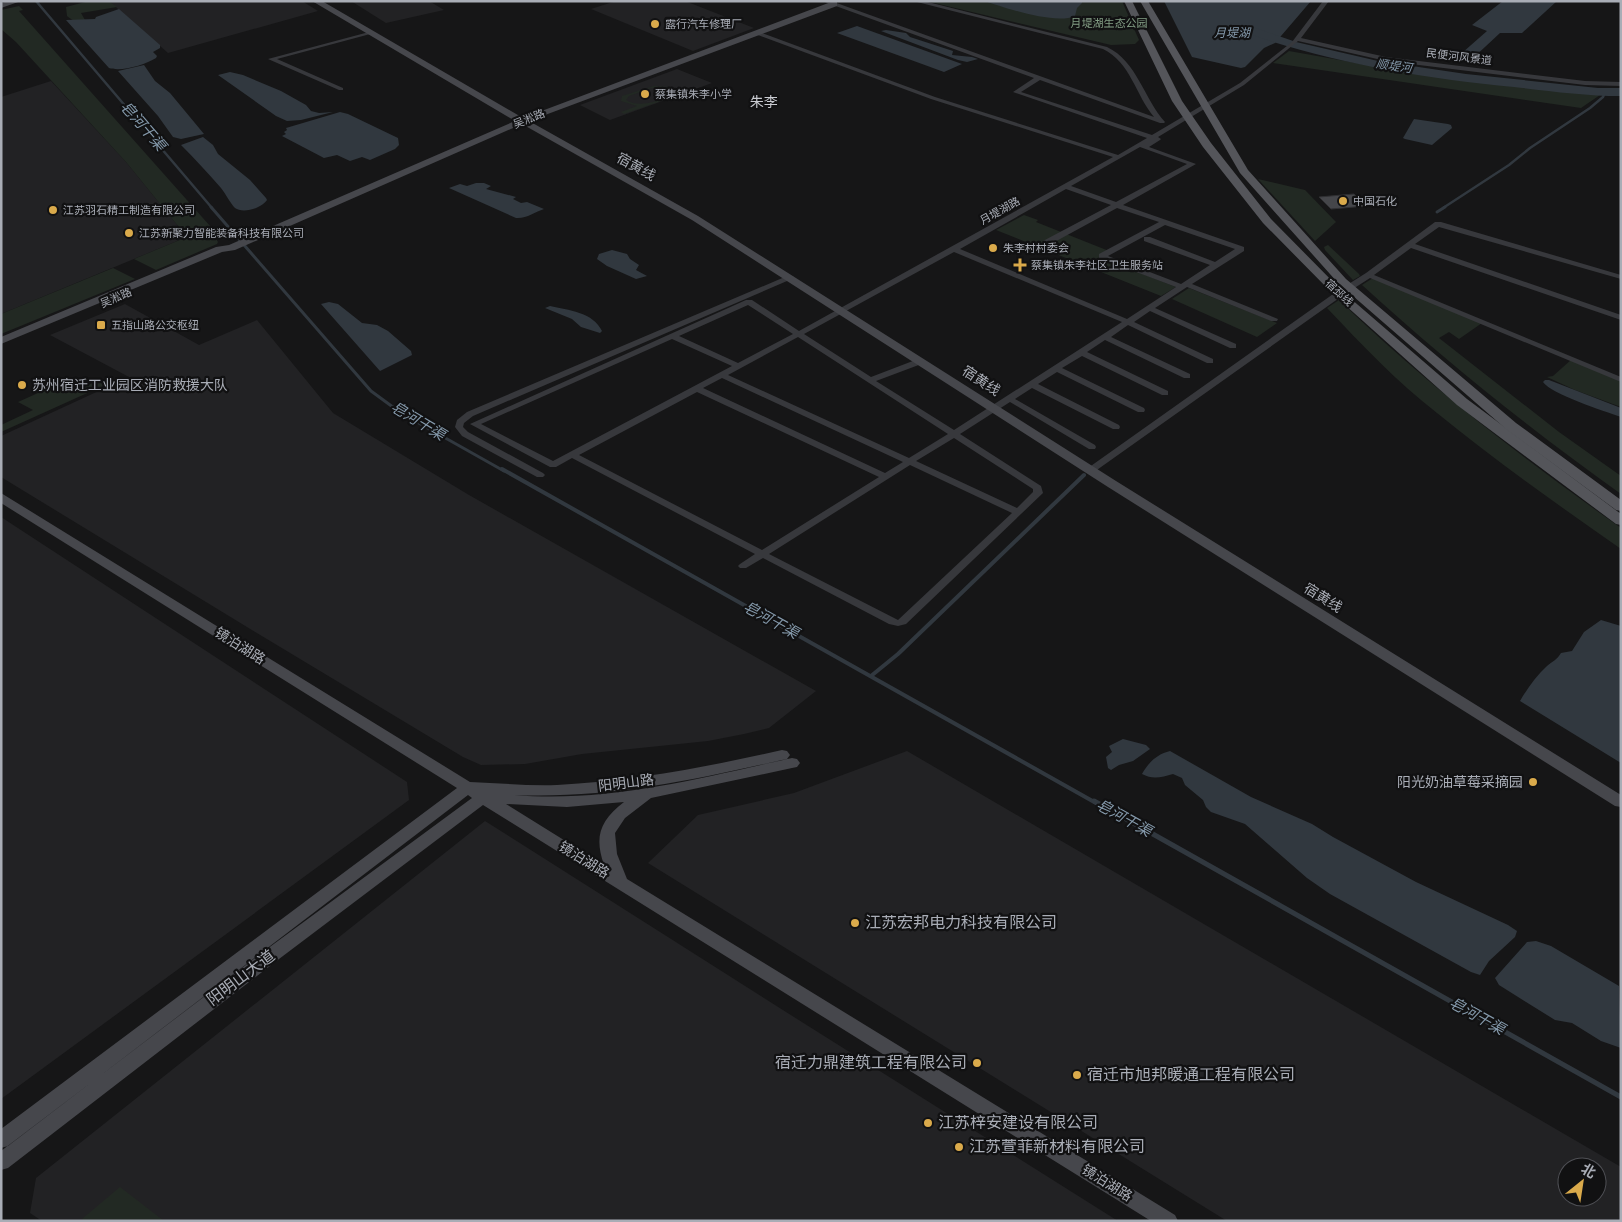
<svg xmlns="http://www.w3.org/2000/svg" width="1622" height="1222" font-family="'Nunito Sans','Noto Sans SC',sans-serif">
<rect width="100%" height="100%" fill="#161617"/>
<g fill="#222224" fill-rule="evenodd">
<polygon points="109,1 302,1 318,11 168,53"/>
<polygon points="351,1 429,1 444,10 386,23"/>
<polygon points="616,1 685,1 754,28 693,51 591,9"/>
<polygon points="677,69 712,83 610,120 580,105"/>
<polygon points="51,81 126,162 187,237 1,314 1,97"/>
<polygon points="125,304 199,345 257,320 333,413 469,495 816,691 769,728 744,734 708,741 582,754 525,764 481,765 463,757 247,627 1,477 1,436 129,377 50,335"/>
<polygon points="1,517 407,782 409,800 1,1099"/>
<path d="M907 751 1621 1167V1221H1227L648 863 698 815 794 793ZM1567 1167H1597V1197H1567Z"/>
<polygon points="485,821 786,1012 1118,1221 42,1221 30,1213 36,1178"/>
</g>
<g fill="#222923" fill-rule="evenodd">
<path d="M89 1H109L117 7 81 13 85 20C77 23 73 21 67 16L66 7Z"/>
<polygon points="926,1 1122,1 1139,40 1135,44 1111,45"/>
<polygon points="19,6 23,10 19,11 218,235 214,236 218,242 217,244 156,270 134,259 187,237 126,162 16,42 1,29 1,10"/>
<polygon points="1289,51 1424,75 1600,95 1581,108 1273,63"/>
<path d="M654 86 669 87 677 93 683 91 686 92 624 114 621 112 637 106 621 101 622 96ZM651 88H661L669 91 670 94C660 102 638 108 626 100L629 96Z"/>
<polygon points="1258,179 1305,190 1336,222 1315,241"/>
<polygon points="1024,215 1038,220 1036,222 1109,251 1099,257 1176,287 1161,296 996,230"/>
<polygon points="1328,245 1359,274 1360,276 1353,280 1325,250 1324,247"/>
<polygon points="113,268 135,279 1,334 1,314"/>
<path d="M1373 278 1482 323 1459 339 1449 332 1439 338 1559 432 1621 476V494C1530 429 1444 360 1362 285Z"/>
<polygon points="1189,288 1277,323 1257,337 1172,299"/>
<path d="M1339 300C1426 384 1522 458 1621 528V549C1558 505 1496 461 1437 413 1397 382 1362 345 1327 308Z"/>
<polygon points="1571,360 1621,381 1621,407 1575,390 1547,377 1553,376"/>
<polygon points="97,381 105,385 1,432 1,425 33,410 18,402 58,384 73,392"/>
<polygon points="120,1187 164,1221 84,1221 82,1219"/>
</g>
<g fill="#31383f">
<path d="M984 1H1082V3L1077 8 1075 16C1055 25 1006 8 984 1Z"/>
<polygon points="1164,1 1311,1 1275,43 1264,48 1245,67 1241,68 1192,57"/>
<polygon points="1503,1 1557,1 1522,33 1500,33 1471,60 1454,60 1487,31 1472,25"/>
<path d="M119 9 160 45V48L153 52 157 56 156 58C145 65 121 72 109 68L66 20 95 19 96 17Z"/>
<polygon points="857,26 962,64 944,72 837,33"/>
<polygon points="886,30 906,33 910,37 953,51 952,55 972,57 978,59 967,62 958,60 881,31"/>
<polygon points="144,65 155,81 170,93 204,134 181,139 173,137 158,116 118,71"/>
<polygon points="230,72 243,75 281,91 306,105 311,111 319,113 333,112 301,120 287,121 276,116 218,75"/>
<polygon points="340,112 348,114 398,138 399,145 395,149 370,160 362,157 350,161 337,155 324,158 282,136 286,134 284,132 287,130 286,128"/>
<polygon points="1414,119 1448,124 1451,125 1452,128 1432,145 1405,139 1403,138"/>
<path d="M203 137 213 145 218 154 250 180 266 198 267 200C262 208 243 214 235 208 230 203 226 194 221 188 208 173 195 159 181 145Z"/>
<path d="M476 183H484L491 186 486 189 516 197 513 199 521 203 527 202 544 209C535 212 526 219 516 218L449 188 460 184 467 186Z"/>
<polygon points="612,250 627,254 630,259 639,265 636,270 647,276 636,279 607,266 597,259 599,254"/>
<polygon points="329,302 338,304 362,323 377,325 388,331 411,351 412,355 380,371 321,304"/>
<path d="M550 306C568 310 593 312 602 331L600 333 581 327 572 319 545 308Z"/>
<path d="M1545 380H1549L1621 408V417C1604 411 1551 394 1543 382Z"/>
<path d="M1601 620 1621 626V763L1520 701C1527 689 1536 676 1547 666 1553 661 1557 660 1561 653L1572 651 1584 632Z"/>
<polygon points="1123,739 1146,745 1150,749 1133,761 1119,765 1111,770 1108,768 1106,757 1112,752 1109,746"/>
<path d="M1170 751 1251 797 1312 824 1333 837 1416 882 1508 925 1517 931 1515 937 1489 961 1480 975 1471 972 1330 894 1307 878 1245 824 1211 812 1206 807 1203 800 1185 785 1182 778 1173 774C1162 777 1153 780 1142 774 1148 763 1157 754 1170 751Z"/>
<polygon points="1536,941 1551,946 1619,986 1621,1048 1601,1041 1572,1023 1555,1020 1499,985 1495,978 1527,942"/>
</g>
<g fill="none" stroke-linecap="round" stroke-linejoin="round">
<g stroke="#31383f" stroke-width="2.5">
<polyline points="36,1 212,208"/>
<polyline points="1443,208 1509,165 1530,148 1590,108 1603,97 1605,92"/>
</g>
<g stroke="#31383f" stroke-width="3">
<polyline points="211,207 371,391 401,413 504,471"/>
<polyline points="1437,212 1445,207"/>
</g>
<g stroke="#31383f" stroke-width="4">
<polyline points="502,469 1096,803"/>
<polyline points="871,676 898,654 1084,475"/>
</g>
<polyline stroke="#31383f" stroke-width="5" points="1094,801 1621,1097"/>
<path fill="#31383f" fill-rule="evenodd" d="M1250 26 1296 42 1378 61 1466 74 1598 88H1621V96C1585 96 1550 91 1514 87 1422 78 1333 63 1246 33L1244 30 1246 27Z"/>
</g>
<polygon fill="#45464a" stroke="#303033" points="1354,194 1366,206 1331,209 1319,197"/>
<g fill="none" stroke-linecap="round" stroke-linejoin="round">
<g fill="#37383c" fill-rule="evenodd">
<path d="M822 1H831L1154 117C1135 94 1131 63 1103 49L913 1H924L1107 47C1137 61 1144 99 1165 122L1164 123H1160L1040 80 1021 92 1152 135 1240 83 1292 42 1323 1H1329L1301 38 1386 57 1585 81 1621 82V86L1585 85 1386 61 1298 41 1244 85 1158 137 1161 139 1160 140 1149 147 1196 164 1123 205 1244 247V251L1192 284 1278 319 1277 321H1271L1187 287 1155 308 1236 344V348H1230L1150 311 1134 322 1213 359V363H1207L1128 325 1111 337 1190 374V378H1184L1105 340 1087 352 1168 391V395H1162L1082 356 1062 368 1144 408 1145 410 1144 412H1138L1057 372 1038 384 1119 425 1120 427 1119 429H1113L1032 388 1015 399 1095 445 1096 447 1095 449H1089L1010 402 960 434 1041 486 1043 493 906 624 898 626 889 624 763 558 746 568H740L738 566 740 564 755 554 572 458 556 467H550L470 424 746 300H752L799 331 1113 157 931 99 755 34V32H759L935 97 1118 155 1147 138 1013 92 1034 78ZM1140 147 1187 164 1116 202 1071 186ZM1066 189 1111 205 1043 241V245H1049L1117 208 1159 222 1099 254V258L1176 287 1127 319 960 249ZM1165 225 1235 249 1215 262 1150 237H1144V241L1210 265 1181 284 1108 256ZM954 252 1122 322 954 430 876 381 924 363V359H918L871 377 804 334ZM748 305 793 334 738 363 679 336ZM798 337 948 434 909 458 728 375ZM672 339 732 366 553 461 481 424ZM722 378 903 462 885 473 703 388ZM697 392 879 477 762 550 579 455ZM954 438 1033 489V492L1017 508 916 461ZM910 465 1012 513 898 620 769 554Z"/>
<polygon points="369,32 374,33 277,59 343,88 343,90 339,90 268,59"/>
<polygon points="1435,222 1441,222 1621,275 1621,279 1439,227 1415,244 1621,315 1621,320 1411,248 1374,275 1621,377 1621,382 1370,278 1342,296 1094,472 1088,472 1087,470 1088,468 1336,292 1366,273"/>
<polygon points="787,276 793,276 794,278 473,416 464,423 463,427 468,432 543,473 545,475 543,477 537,477 462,436 455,427 457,420 467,412"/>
</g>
<g fill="#46474c" fill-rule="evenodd">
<polygon points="8,1 21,1 1,8 1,3"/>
<polygon points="312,1 322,1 523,118 831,2 837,2 837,6 529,121 698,216 1116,481 1621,795 1621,807 1615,806 1108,487 692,220 522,124 235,250 222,252 1,344 1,337 216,247 229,245 515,121"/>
<path d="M1 493 470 782C499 783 528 786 557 785 633 781 708 767 782 750L787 751 790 755 787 759 782 760C694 780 605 799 514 795 608 803 701 778 792 758L797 759 800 763 797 767 792 768 651 798 625 818 615 833 617 854 627 879 1175 1215 1178 1221H1151L483 805 279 959 8 1168 1 1170V1151L267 949 472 798 468 795 8 1146 1 1148V1129L457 788 1 503ZM624 802C600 821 594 836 604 865L506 804 567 807Z"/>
</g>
<g fill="#54555a" fill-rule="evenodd">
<polygon points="1124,1 1132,1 1182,101 1211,143 1271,219 1343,292 1467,399 1621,514 1621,525 1616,524 1457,405 1335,296 1263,223 1203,147 1172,101"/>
<polygon points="1140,1 1148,1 1248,170 1346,279 1516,423 1621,500 1621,511 1616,510 1506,429 1338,283 1240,173"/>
</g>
</g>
<g fill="#daaa4b" stroke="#111112" stroke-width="2">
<circle cx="655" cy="24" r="5"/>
<circle cx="645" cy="94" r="5"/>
<circle cx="1343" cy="201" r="5"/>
<circle cx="53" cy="210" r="5"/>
<circle cx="129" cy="233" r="5"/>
<circle cx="993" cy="248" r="5"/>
<path d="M1017.5 257.5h5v5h5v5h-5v5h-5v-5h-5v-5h5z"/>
<rect x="96" y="320" width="10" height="10" rx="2.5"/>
<circle cx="22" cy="385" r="5"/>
<circle cx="1533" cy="782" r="5"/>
<circle cx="855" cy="923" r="5"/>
<circle cx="977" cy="1063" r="5"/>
<circle cx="1077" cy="1075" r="5"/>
<circle cx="928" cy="1123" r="5"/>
<circle cx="959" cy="1147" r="5"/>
</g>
<g text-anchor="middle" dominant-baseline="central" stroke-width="4.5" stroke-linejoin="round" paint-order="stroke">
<g font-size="11" fill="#839e85" stroke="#111112">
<text x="1109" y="23">月堤湖生态公园</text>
</g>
<g font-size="11" fill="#a9adb6" stroke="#111112" text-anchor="start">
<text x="665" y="24">露行汽车修理厂</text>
<text x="655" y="94">蔡集镇朱李小学</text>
<text x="1353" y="201">中国石化</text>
<text x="63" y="210">江苏羽石精工制造有限公司</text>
<text x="139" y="233">江苏新聚力智能装备科技有限公司</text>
<text x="1003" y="248">朱李村村委会</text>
<text x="1031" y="265">蔡集镇朱李社区卫生服务站</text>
<text x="111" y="325">五指山路公交枢纽</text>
</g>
<g font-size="11" fill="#a9adb6" stroke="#111112">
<text transform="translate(1459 57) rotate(7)">民便河风景道</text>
<text transform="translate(529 119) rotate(-22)">吴淞路</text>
<text transform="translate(1000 211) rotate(-29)">月堤湖路</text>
<text transform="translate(1339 293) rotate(43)">宿邳线</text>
<text transform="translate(116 298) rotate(-23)">吴淞路</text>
</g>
<g font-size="12" font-style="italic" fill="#859aac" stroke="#111112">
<text x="1232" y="33">月堤湖</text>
<text transform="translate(1394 66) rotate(8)">顺堤河</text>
</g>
<g font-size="14" fill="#caccd2" stroke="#111112">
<text x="764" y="102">朱李</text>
</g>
<g font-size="14" fill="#a9adb6" stroke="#111112">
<text transform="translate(636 167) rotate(29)">宿黄线</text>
<text transform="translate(981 381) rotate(33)">宿黄线</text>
<text transform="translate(1323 598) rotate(32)">宿黄线</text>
<text transform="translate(240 646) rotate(32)">镜泊湖路</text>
<text transform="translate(626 783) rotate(-7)">阳明山路</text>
<text transform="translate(584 860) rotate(32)">镜泊湖路</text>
<text transform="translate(1107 1183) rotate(32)">镜泊湖路</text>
</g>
<g font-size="14" fill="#a9adb6" stroke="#111112" text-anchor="start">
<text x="32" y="385">苏州宿迁工业园区消防救援大队</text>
<text x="1523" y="782" text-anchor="end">阳光奶油草莓采摘园</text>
</g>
<g font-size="15" font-style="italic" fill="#859aac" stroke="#111112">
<text transform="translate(143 126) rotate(49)">皂河干渠</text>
<text transform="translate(418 421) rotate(31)">皂河干渠</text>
<text transform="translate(771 620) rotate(29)">皂河干渠</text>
<text transform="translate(1124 818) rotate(29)">皂河干渠</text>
<text transform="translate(1477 1016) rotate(29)">皂河干渠</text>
</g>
<g font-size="16" fill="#a9adb6" stroke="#111112" text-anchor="start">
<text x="865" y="923">江苏宏邦电力科技有限公司</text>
<text x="967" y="1063" text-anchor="end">宿迁力鼎建筑工程有限公司</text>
<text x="1087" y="1075">宿迁市旭邦暖通工程有限公司</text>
<text x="938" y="1123">江苏梓安建设有限公司</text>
<text x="969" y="1147">江苏萱菲新材料有限公司</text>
</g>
<g font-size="16" fill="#a9adb6" stroke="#111112">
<text transform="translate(241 978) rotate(-37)">阳明山大道</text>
</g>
</g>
<rect width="1622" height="1222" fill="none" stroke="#a9adb6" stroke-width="5"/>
<g transform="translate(1582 1182) rotate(30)"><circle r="24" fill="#111112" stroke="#4e4f54"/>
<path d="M0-4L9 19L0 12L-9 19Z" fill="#daaa4b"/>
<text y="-8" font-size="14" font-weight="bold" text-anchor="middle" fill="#a9adb6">北</text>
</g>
</svg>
